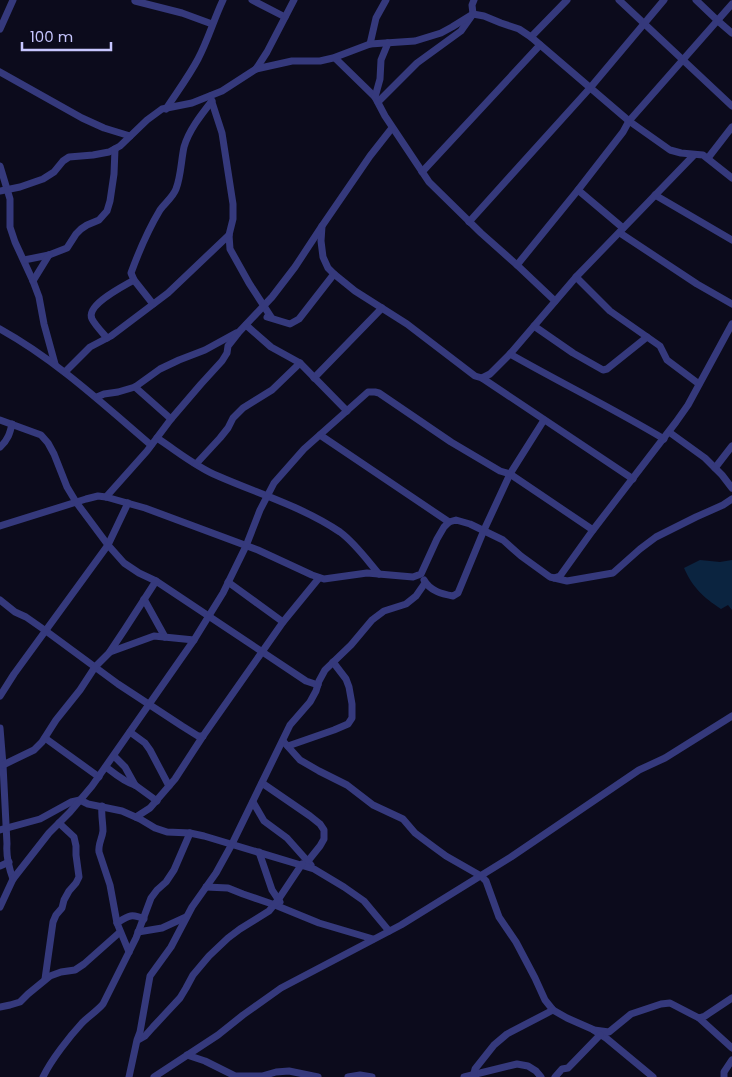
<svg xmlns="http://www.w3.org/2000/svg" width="732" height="1077" font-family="Poppins,sans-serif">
<rect width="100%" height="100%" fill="#0c0b1c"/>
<path fill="#0b2440" d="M700 560 720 562 732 560V610L728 605 721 609C703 597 693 588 684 568Z"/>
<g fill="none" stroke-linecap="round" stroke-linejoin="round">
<g stroke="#35397c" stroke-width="7">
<polyline points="136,0 135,1 182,13 212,24"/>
<polyline points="252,0 285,17"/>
<polyline points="619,0 732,106"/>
<polyline points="696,0 718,21 732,33"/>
<polyline points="0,29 13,0"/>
<polyline points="531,37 567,0"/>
<polyline points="370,44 376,18 386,0"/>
<polyline points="335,58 375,97 385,116 429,182 481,233 517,265 555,301"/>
<polyline points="256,69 267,52 294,0"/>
<polyline points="0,72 82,118 104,128 130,136"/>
<polyline points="210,96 222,133 233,204 233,219 229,235 230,249 249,283 271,317"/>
<polyline points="375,97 380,79 381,60 388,43"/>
<polyline points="378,102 417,63 461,31 473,14 472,5 474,0"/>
<path d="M166 109C177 92 189 76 198 59 208 40 214 19 223 0"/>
<polyline points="392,128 370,156 322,226 321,241 323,257 328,268 334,274 355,291 407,324 475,376 482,378 633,479"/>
<polyline points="708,158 732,127"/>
<polyline points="0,166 10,199 10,227 15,242 33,281 39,297 44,324 55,364"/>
<polyline points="422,172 540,45"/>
<polyline points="578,190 623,228"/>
<polyline points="0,191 20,187 43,179 54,172 63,161 69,157 93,155 109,152 120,146 147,120 162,109 192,103 222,91 256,69 292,61 320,61 333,58 370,44 415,41 441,33 452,27 473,14 484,16 501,23 519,29 531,37 629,121 670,150 681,153 703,155 732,178"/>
<polyline points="655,195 732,240"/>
<polyline points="469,222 590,88 664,0"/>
<polyline points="620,233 697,284 732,304"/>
<polyline points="24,260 49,255 67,248 76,234 81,229 87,225 99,220 107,211 110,201 114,174 115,149"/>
<polyline points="517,265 578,190 623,132 629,121 732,4"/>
<polyline points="576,277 610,311 660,346 667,360 699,384"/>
<polyline points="33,281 49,255"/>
<path d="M153 304 134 280 131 273C139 251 148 230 160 210 165 203 173 197 176 189 181 176 181 161 184 147 189 130 201 115 212 101"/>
<polyline points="267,317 290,324 299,319 334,274"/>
<polyline points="246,325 271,347 300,363 347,411"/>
<polyline points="534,326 573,353 603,370 607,369 647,337"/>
<path d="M0 329C56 360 103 404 151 445"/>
<path d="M107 338C102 332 95 325 92 319 85 305 124 286 134 280"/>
<path d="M510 354C561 383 614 409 664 439"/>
<polyline points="65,372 90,347 111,336 168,293 229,235"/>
<polyline points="314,378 382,308"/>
<polyline points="482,378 490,374 510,354 576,277 694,155"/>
<polyline points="135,387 171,419"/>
<polyline points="97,397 104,394 118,392 135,387 160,369 179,360 205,350 236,333"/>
<polyline points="0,420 41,435 48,443 54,454 67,487 76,502 108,545 124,563 139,573 156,581 306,681 318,685"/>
<polyline points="669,432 705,458 722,475 732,488"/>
<polyline points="320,435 449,522"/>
<path d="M157 438C177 451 196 467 218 476 259 494 303 507 340 532 355 543 367 560 379 574"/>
<path d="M0 447C8 440 10 433 12 424"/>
<polyline points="196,464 220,438 228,428 233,418 243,408 272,390 300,363"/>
<polyline points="715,468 732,446"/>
<polyline points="106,497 147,451 171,419 201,384 222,361 227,353 228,346 239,332 272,297 295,267 322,226"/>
<polyline points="0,526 86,499 98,496 106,497 145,508 258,550 312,575 324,579 367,573 413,577 421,574 437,539 444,527 449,522 456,520 470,524 503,540 521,556 550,577 567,581 613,573 640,549 656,537 696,517 723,505 732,499"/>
<polyline points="554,578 560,576 593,530 676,422 688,405 732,324"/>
<path d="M424 580C430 591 442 594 453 596L458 593 484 530 510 474 544 420"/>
<polyline points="228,582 283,622"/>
<polyline points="144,599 165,637"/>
<polyline points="0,600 15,612 26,617 46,631 118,684 182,726 198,736 203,736"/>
<polyline points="110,652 154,636 194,640"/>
<polyline points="0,696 14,674 108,545 128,503"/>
<path d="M0 728 3 765 7 844C6 855 9 868 13 879"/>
<polyline points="130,732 145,743 150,750 169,786"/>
<polyline points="45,738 99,777"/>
<polyline points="283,741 300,760 319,771 347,785 373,805 403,819 415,833 431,845 446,856 481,876 486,881 499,917 516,942 535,978 545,1000 553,1010 567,1018 592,1029 606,1038 653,1077"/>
<polyline points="288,746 334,730 348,724 352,718 352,704 349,687 346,679 333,662"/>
<polyline points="114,756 125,767 135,785"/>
<polyline points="3,765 34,750 42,742 56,720 80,690 95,667 109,653 125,629 156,581"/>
<path d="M106 767C115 774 124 782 135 785L157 801"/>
<polyline points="262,783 310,816 320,824 324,830 324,839 320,846 308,861"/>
<polyline points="253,802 264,821 287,838 311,865"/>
<path d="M102 806C101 815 103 823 103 831 102 839 98 844 99 852L110 885 117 923 129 952"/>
<polyline points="136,817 150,808 175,779 203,736 283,622 319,578"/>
<polyline points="0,830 40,819 71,802 80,800 88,804 122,811 140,819 155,828 167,832 190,833 204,836 314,869 344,887 364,901 389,931"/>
<polyline points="259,852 272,890 280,902"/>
<polyline points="0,866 9,862"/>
<polyline points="206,887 228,888 243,894 275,905 319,923 373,939"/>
<polyline points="0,907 13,879 49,833 70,812 92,786 194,640 223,593 246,546 260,510 274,483 304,449 368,392 375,392 379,393 451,442 500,471 510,474 593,530"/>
<path d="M117 923C128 916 131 913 144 919"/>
<polyline points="138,932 162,928 186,917"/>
<polyline points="45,979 53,922 56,915 62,908 64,900 69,891 76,883 79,877 76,855 76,846 74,837 59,823"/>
<polyline points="0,1007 10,1005 20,1002 28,994 50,976 61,972 75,970 84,964 120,932"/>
<polyline points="699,1018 732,1048"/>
<polyline points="594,1030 609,1032 631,1014 661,1004 670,1003 699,1018 705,1016 732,998"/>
<polyline points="138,1040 145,1036 153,1027 180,998 186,988 193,975 209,956 228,938 240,929 269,911 278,900 302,864"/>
<polyline points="187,1055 205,1061 235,1076 262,1076 276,1072 289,1071 318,1077"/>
<path d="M43 1077C51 1060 70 1036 82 1023 89 1016 97 1011 103 1004L136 938 151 898 157 890 166 882 174 870 190 833"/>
<polyline points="129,1077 137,1040 140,1032 150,976 171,947 192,907 216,873 232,844 290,725 310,702 316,691 319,681 325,670 351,645 372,620 384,611 406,604 416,596 425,583"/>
<polyline points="154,1077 218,1035 243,1015 281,988 401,925 511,857 639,770 665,758 732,716"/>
<polyline points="348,1077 360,1075 372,1077"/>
<polyline points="464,1077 517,1064 528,1066 536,1071 541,1077"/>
<polyline points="473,1077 475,1069 494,1045 507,1034 553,1010"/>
<polyline points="555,1077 562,1069 568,1068 600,1035"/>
<polyline points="724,1077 724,1072 732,1060"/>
</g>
</g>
<path d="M22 42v8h89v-8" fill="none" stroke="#c7c6ff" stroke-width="2.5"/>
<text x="30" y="42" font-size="15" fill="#c7c6ff" stroke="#0c0b1c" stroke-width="4" paint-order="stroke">100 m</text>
</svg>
